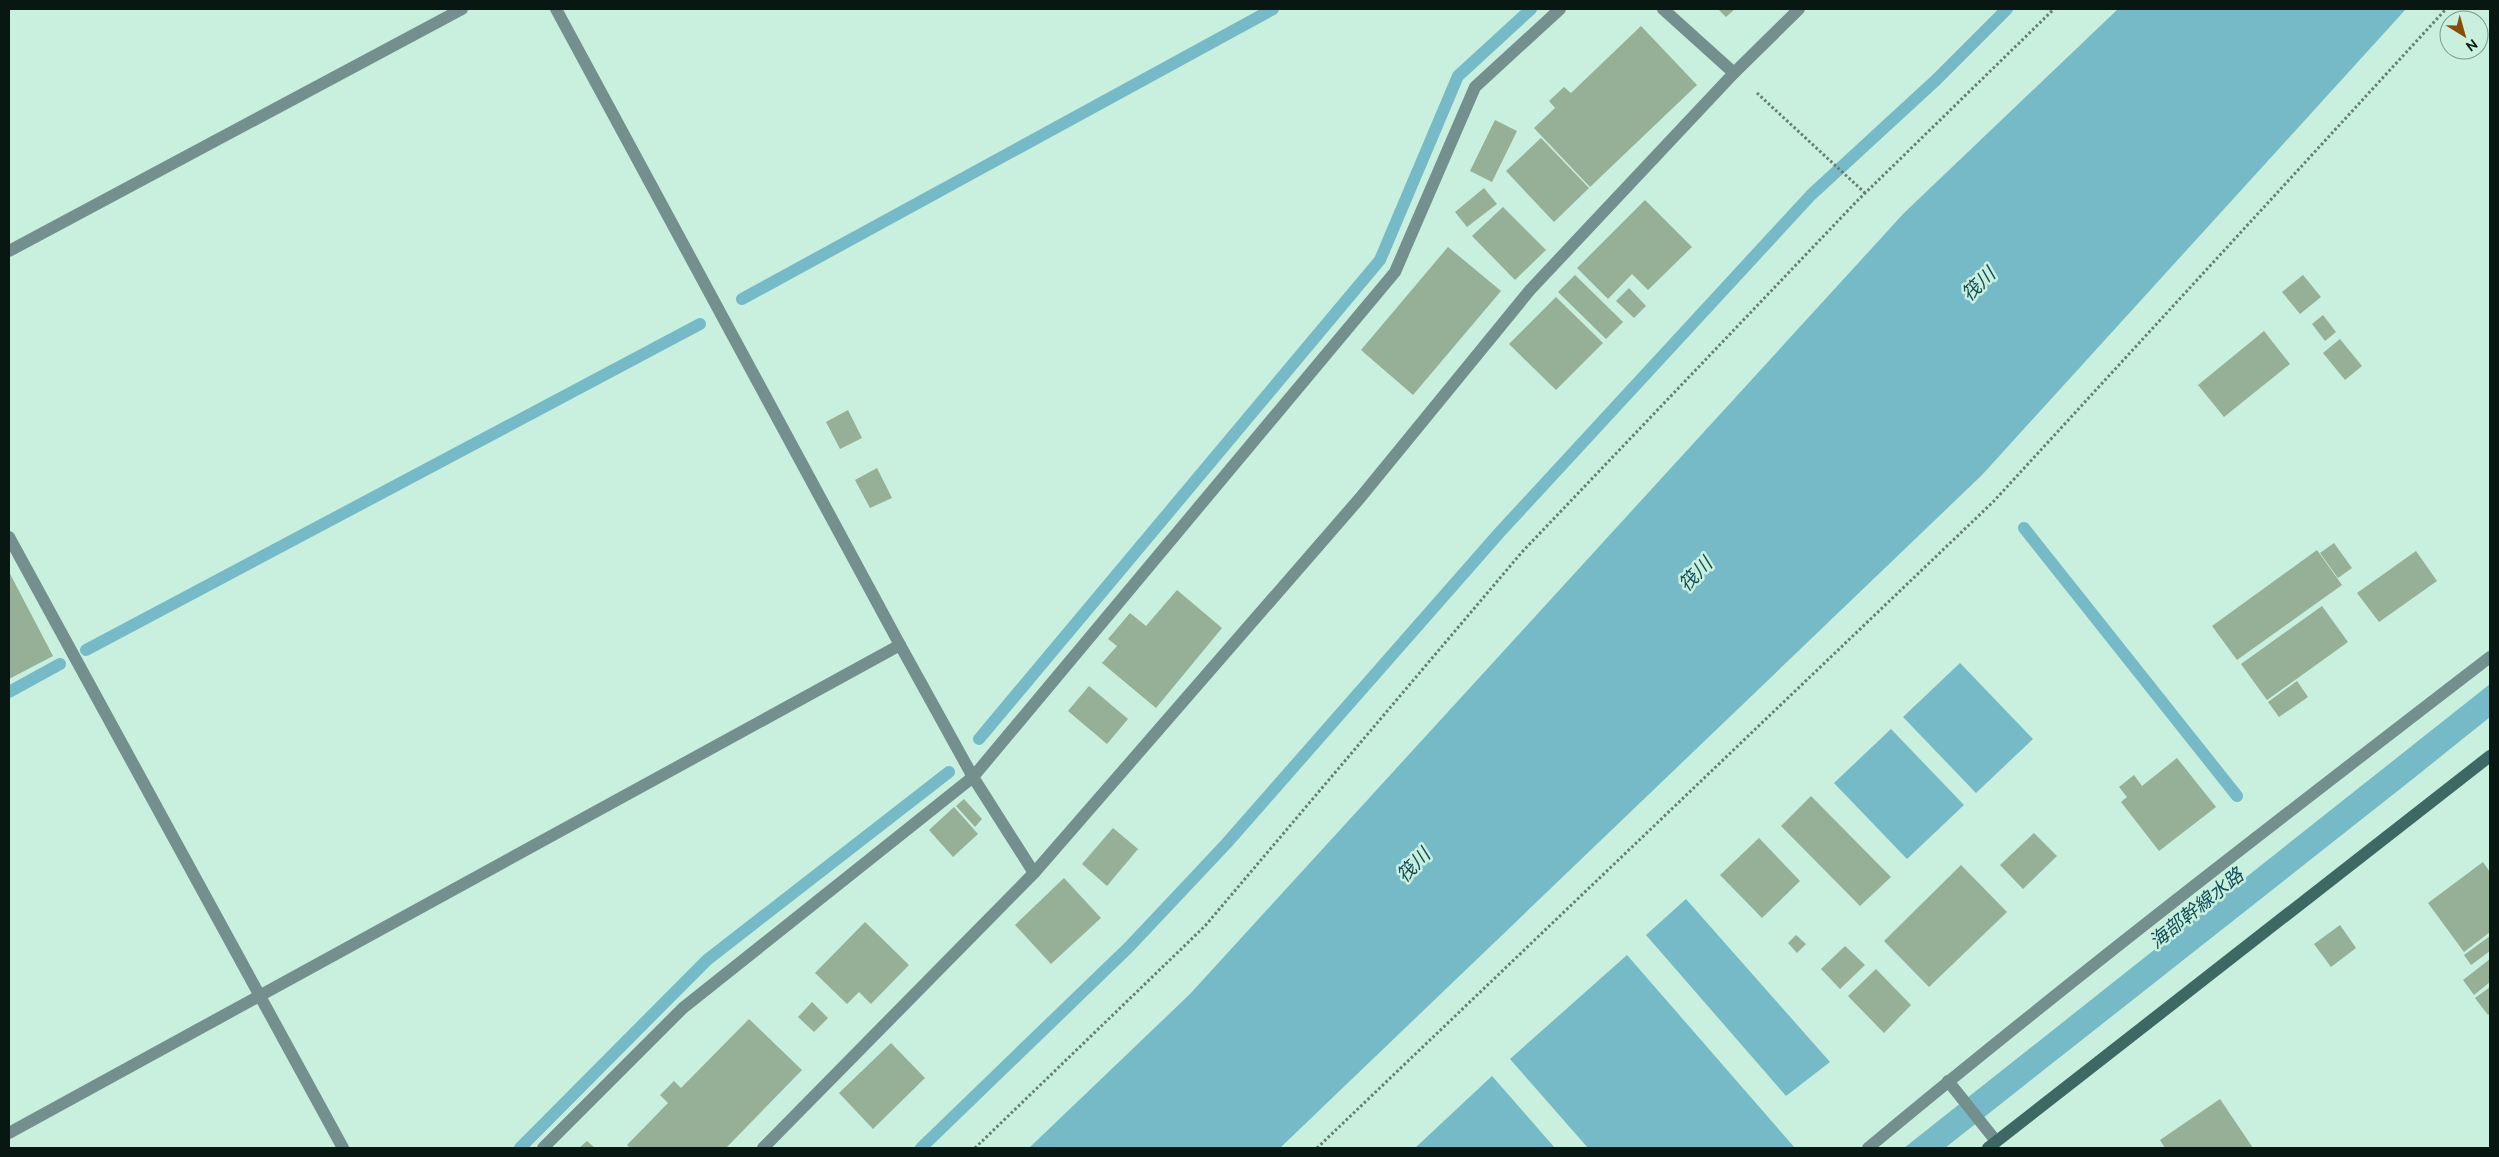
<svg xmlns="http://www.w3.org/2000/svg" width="2499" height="1157" font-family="Ubuntu,'Noto Sans JP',sans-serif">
<rect width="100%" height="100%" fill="#c9efdf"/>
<g fill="#76bac7">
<polygon points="2118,9 2406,9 1982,475 1280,1148 1029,1148 1190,994 1904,213"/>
<polygon points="1960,663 2033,739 1976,793 1903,717"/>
<polygon points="2490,684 2490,717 2414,778 1945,1148 1904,1148"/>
<polygon points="1891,729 1964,805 1907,859 1834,783"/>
<polygon points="1686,899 1830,1062 1786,1096 1646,935"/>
<polygon points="1627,955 1795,1148 1588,1148 1510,1059"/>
<polygon points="1492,1076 1555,1148 1415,1148"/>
</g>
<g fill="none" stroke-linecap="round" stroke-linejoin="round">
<g stroke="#76bac7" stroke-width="12">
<polyline points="742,299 1273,9"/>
<polyline points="2024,528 2237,796"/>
<polyline points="86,650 700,324"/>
<polyline points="9,692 60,664"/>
<polyline points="979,739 1380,260 1458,76 1531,9"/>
<polyline points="520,1148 707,960 949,772"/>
<polyline points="921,1148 1129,947 1226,844 1500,532 1811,195 1936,80 2007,9"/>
</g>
</g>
<g fill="#96af97">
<polygon points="1718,9 1735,9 1726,17"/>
<polygon points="1641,26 1697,85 1590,187 1534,128 1555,108 1549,101 1564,87 1571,93"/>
<polygon points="1495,120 1517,131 1492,182 1470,171"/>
<polygon points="1541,138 1589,188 1554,222 1506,171"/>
<polygon points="1484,188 1497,204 1467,227 1455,212"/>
<polygon points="1645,200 1692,247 1648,290 1632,274 1608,299 1577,268"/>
<polygon points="1503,207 1546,250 1515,280 1472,236"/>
<polygon points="1448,247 1501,291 1413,395 1361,350"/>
<polygon points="1575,275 1623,322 1606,339 1558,292"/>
<polygon points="2303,275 2321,297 2300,314 2282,292"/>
<polygon points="1629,288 1646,306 1634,318 1616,301"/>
<polygon points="1556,297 1603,343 1556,390 1509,344"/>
<polygon points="2323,315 2336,332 2325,341 2312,324"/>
<polygon points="2264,331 2290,364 2224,417 2198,385"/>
<polygon points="2340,339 2362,366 2345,380 2323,353"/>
<polygon points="848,410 862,438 840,449 826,422"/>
<polygon points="877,468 892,498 870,508 855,480"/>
<polygon points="2334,543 2352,568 2338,578 2320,553"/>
<polygon points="2317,550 2342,585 2237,660 2212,626"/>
<polygon points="2416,551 2437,581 2379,622 2357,593"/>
<polygon points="9,572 53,656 9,679"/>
<polygon points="1177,590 1222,628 1156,708 1102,663 1117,646 1108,639 1130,613 1146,626"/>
<polygon points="2322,606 2348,642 2267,700 2241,664"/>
<polygon points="2297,681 2308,697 2279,717 2268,702"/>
<polygon points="1089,686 1128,719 1107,744 1068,711"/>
<polygon points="2177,758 2216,807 2159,851 2121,802 2127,797 2119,787 2134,775 2142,786"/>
<polygon points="1811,796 1891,877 1860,906 1781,826"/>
<polygon points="964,799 982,819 975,827 956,806"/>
<polygon points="954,807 978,834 953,857 929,830"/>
<polygon points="1113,828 1138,849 1107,886 1082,864"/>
<polygon points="2034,833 2057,856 2023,889 2000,865"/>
<polygon points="1759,838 1800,881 1762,918 1720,875"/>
<polygon points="2483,862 2490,872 2490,932 2464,952 2428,903"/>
<polygon points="1961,865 2007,912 1929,987 1884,941"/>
<polygon points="1064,878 1101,918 1051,964 1015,925"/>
<polygon points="865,922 909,965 871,1004 859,992 847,1004 815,973"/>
<polygon points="2340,925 2356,948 2331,967 2314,944"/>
<polygon points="1796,935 1806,944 1797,953 1788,943"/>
<polygon points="2490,936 2490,951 2471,965 2464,955"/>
<polygon points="1845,946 1865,965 1840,989 1821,969"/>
<polygon points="2490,959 2490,982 2474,995 2463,980"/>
<polygon points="1876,969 1911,1005 1884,1033 1848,996"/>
<polygon points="2490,987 2490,1013 2488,1015 2475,998"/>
<polygon points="812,1002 828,1018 814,1032 798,1017"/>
<polygon points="749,1019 802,1070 726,1148 630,1148 627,1145 668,1103 660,1095 674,1081 681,1088"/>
<polygon points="891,1043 925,1078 873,1129 839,1093"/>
<polygon points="2220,1099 2253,1148 2165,1148 2160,1140"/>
<polygon points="587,1141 595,1148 579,1148"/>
</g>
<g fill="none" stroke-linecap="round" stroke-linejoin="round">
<g stroke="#657e74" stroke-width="3" stroke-dasharray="2.5 2.5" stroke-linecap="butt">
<polyline points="1757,93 1865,193"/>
<polyline points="975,1148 1205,926 1522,552 1857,201 2054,9"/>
<polyline points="1317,1148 1993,502 2446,9"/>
</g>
<g stroke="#74908e" stroke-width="12">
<polyline points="556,9 900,645 973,777 1034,873 1360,498 1530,290 1734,73 1799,9"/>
<polyline points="1663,9 1734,73"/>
<polyline points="9,251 462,9"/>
<polyline points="9,537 343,1148"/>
<polyline points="1948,1081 1996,1141"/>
<polyline points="9,1133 900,645"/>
<polyline points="543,1148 683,1008 973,777 1395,272 1475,87 1560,9"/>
<polyline points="763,1148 1034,873"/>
<path d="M1868 1148C2071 979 2281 818 2490 657"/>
</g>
<polyline stroke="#3d6864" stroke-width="12" points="1988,1148 2490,756"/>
</g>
<g text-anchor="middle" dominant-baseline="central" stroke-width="5" stroke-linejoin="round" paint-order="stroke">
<g font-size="19" font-style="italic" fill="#114d57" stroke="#c9efdf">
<text transform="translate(1978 284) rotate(-44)">筏川</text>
<text transform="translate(1695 574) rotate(-46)">筏川</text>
<text transform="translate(1413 865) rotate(-46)">筏川</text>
<text transform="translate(2196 908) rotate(-39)">海部幹線水路</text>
</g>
</g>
<rect width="2499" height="1157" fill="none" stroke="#091712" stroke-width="20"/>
<g transform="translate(2464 35) rotate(143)"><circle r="24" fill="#c9efdf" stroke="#7c998d"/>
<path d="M0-4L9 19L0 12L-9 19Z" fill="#884c08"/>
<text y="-8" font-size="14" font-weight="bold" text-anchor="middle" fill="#091712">N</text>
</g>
</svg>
